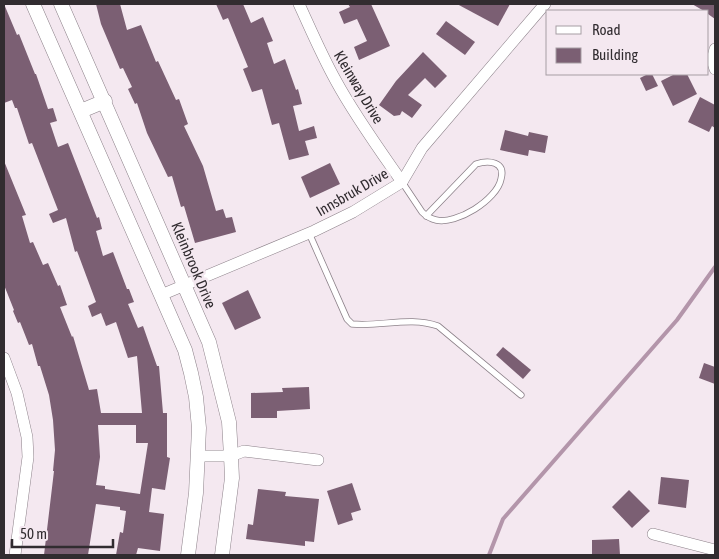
<svg xmlns="http://www.w3.org/2000/svg" width="719" height="559" font-family="'Asap Condensed',sans-serif">
<rect width="100%" height="100%" fill="#f4e8f0"/>
<g fill="none" stroke-linecap="round" stroke-linejoin="round">
<polyline stroke="#b395aa" stroke-width="4" points="489,555 503,519 677,320 715,267"/>
</g>
<g fill="#7b5f73" fill-rule="evenodd">
<path d="M4 4 17 35 19 34 35 74H36L48 109 53 108 57 121 50 123 58 147 68 143 97 218 99 217 102 229 96 231 103 256 113 252 127 289H129L134 302 128 304 138 328 143 326 157 366H159L163 413H167V457L170 458 165 490 152 488 149 512 164 514 160 551 138 548 136 555H116L120 532 123 533 126 511 120 510V507L96 504 88 555H44L54 471H53L55 450 53 420 49 395 40 366H38L32 344 29 345 20 322 18 323 13 311 14 310 4 285V161L26 215 22 216 30 243 33 242 43 265 48 263 58 286 60 285 67 305 60 307 72 337 73 336 89 390 97 389 101 413H142L137 356 128 358 116 322 106 326 101 313 92 317 88 306 96 302 77 251 75 252 66 218 53 223 49 214 58 210 32 143 29 144 17 108H15L12 100 4 103ZM98 425H136V443H148L140 494 105 489V486L96 485 100 457Z"/>
<polygon points="96,4 120,4 127,30 141,25 156,62 158,61 176,100 179,99 188,124 184,126 203,166 216,211 223,209 226,218 232,217 236,232 195,243 184,206 181,207 172,176 168,177 147,133 137,103 135,104 128,89 132,87 123,68 120,69 101,24"/>
<polygon points="216,4 243,4 251,23 263,17 273,41 267,43 274,64 285,59 296,90 298,89 302,104 293,106 299,131 314,126 317,138 305,141 309,155 289,160 279,123 272,125 262,89 252,92 243,69 248,67 228,18 223,20"/>
<polygon points="348,4 371,4 390,46 359,60 354,47 367,41 357,19 344,24 339,12 350,7"/>
<polygon points="457,4 510,4 498,26"/>
<polygon points="692,4 715,4 715,19 708,14 708,11 704,11"/>
<polygon points="446,21 475,42 465,55 436,34"/>
<polygon points="423,52 447,76 435,88 425,78 408,95 422,105 412,118 402,111 400,115 394,116 379,105 396,81"/>
<polygon points="648,74 652,74 658,86 646,91 640,78"/>
<polygon points="675,74 687,74 697,94 673,106 661,81"/>
<polygon points="700,97 715,105 715,128 712,126 709,132 688,122"/>
<polygon points="505,130 528,136 529,132 548,136 545,153 529,150 528,156 500,150"/>
<polygon points="330,163 340,184 310,198 301,177"/>
<polygon points="248,290 261,318 235,330 222,303"/>
<polygon points="503,347 531,370 523,379 496,355"/>
<polygon points="704,363 715,367 715,384 699,378"/>
<polygon points="309,387 310,409 277,411 277,418 251,418 251,393 283,392 282,388"/>
<polygon points="661,477 689,480 686,508 658,504"/>
<polygon points="352,483 361,510 351,513 353,520 338,525 327,491"/>
<polygon points="258,489 286,492 285,496 319,499 314,542 305,541 305,546 246,539 248,524 253,525"/>
<polygon points="629,490 650,511 632,528 612,507"/>
<polygon points="619,539 620,555 592,555 592,540"/>
</g>
<g fill="none" stroke-linecap="round" stroke-linejoin="round">
<defs>
<g id="service">
<path d="M402 182 422 212C426 216 431 219 436 220 456 225 497 200 501 179 506 161 488 160 476 164L426 216"/>
<path d="M309 233 347 319 352 324C381 327 410 316 438 326L521 395"/>
</g>
<g id="minor">
<path d="M299 4C311 30 322 56 336 81 355 116 379 149 402 182"/>
<polyline points="715,49 712,60 715,69"/>
<polyline points="161,295 314,231 353,212 402,182 422,148 545,4"/>
<polyline points="4,358 17,393 27,437 28,457 15,555"/>
<polyline points="197,456 231,456 244,451 318,460"/>
<polyline points="653,534 715,550"/>
</g>
<g id="tertiary">
<polyline points="33,4 161,295 185,350 191,373 196,397 199,428 196,493 188,555"/>
<polyline points="61,4 209,342 229,422 231,456 232,478 222,555"/>
<polyline points="81,111 105,101"/>
</g>
</defs>
<use href="#service" stroke="#8c8189" stroke-width="7"/>
<use href="#minor" stroke="#8c8189" stroke-width="12"/>
<use href="#tertiary" stroke="#8c8189" stroke-width="15"/>
<use href="#service" stroke="#fff" stroke-width="5.5"/>
<use href="#minor" stroke="#fff" stroke-width="11"/>
<use href="#tertiary" stroke="#fff" stroke-width="14"/>
</g>
<g text-anchor="middle" dominant-baseline="central" stroke-width="5" stroke-linejoin="round" paint-order="stroke">
<g font-size="15" fill="#312c30" stroke="#f4e8f0">
<text transform="translate(359 87) rotate(59)">Kleinway Drive</text>
<text transform="translate(352 192) rotate(-30)">Innsbruk Drive</text>
<text transform="translate(194 265) rotate(67)">Kleinbrook Drive</text>
</g>
</g>
<rect width="719" height="559" fill="none" stroke="#312c30" stroke-width="10"/>
<rect x="546" y="10" width="162" height="65" fill="#f4e8f0" stroke="#a69da3"/>
<rect x="556" y="26" width="25" height="8" fill="#ffffff" stroke="#a69da3"/>
<text x="592" y="35" font-size="15" fill="#312c30">Road</text>
<rect x="556" y="48" width="25" height="15" fill="#7b5f73" stroke="#a69da3"/>
<text x="592" y="60" font-size="15" fill="#312c30">Building</text>
<path d="M12 539v8h101v-8" fill="none" stroke="#312c30" stroke-width="2.5"/>
<text x="20" y="539" font-size="15" fill="#312c30" stroke="#f4e8f0" stroke-width="4" paint-order="stroke">50 m</text>
</svg>
